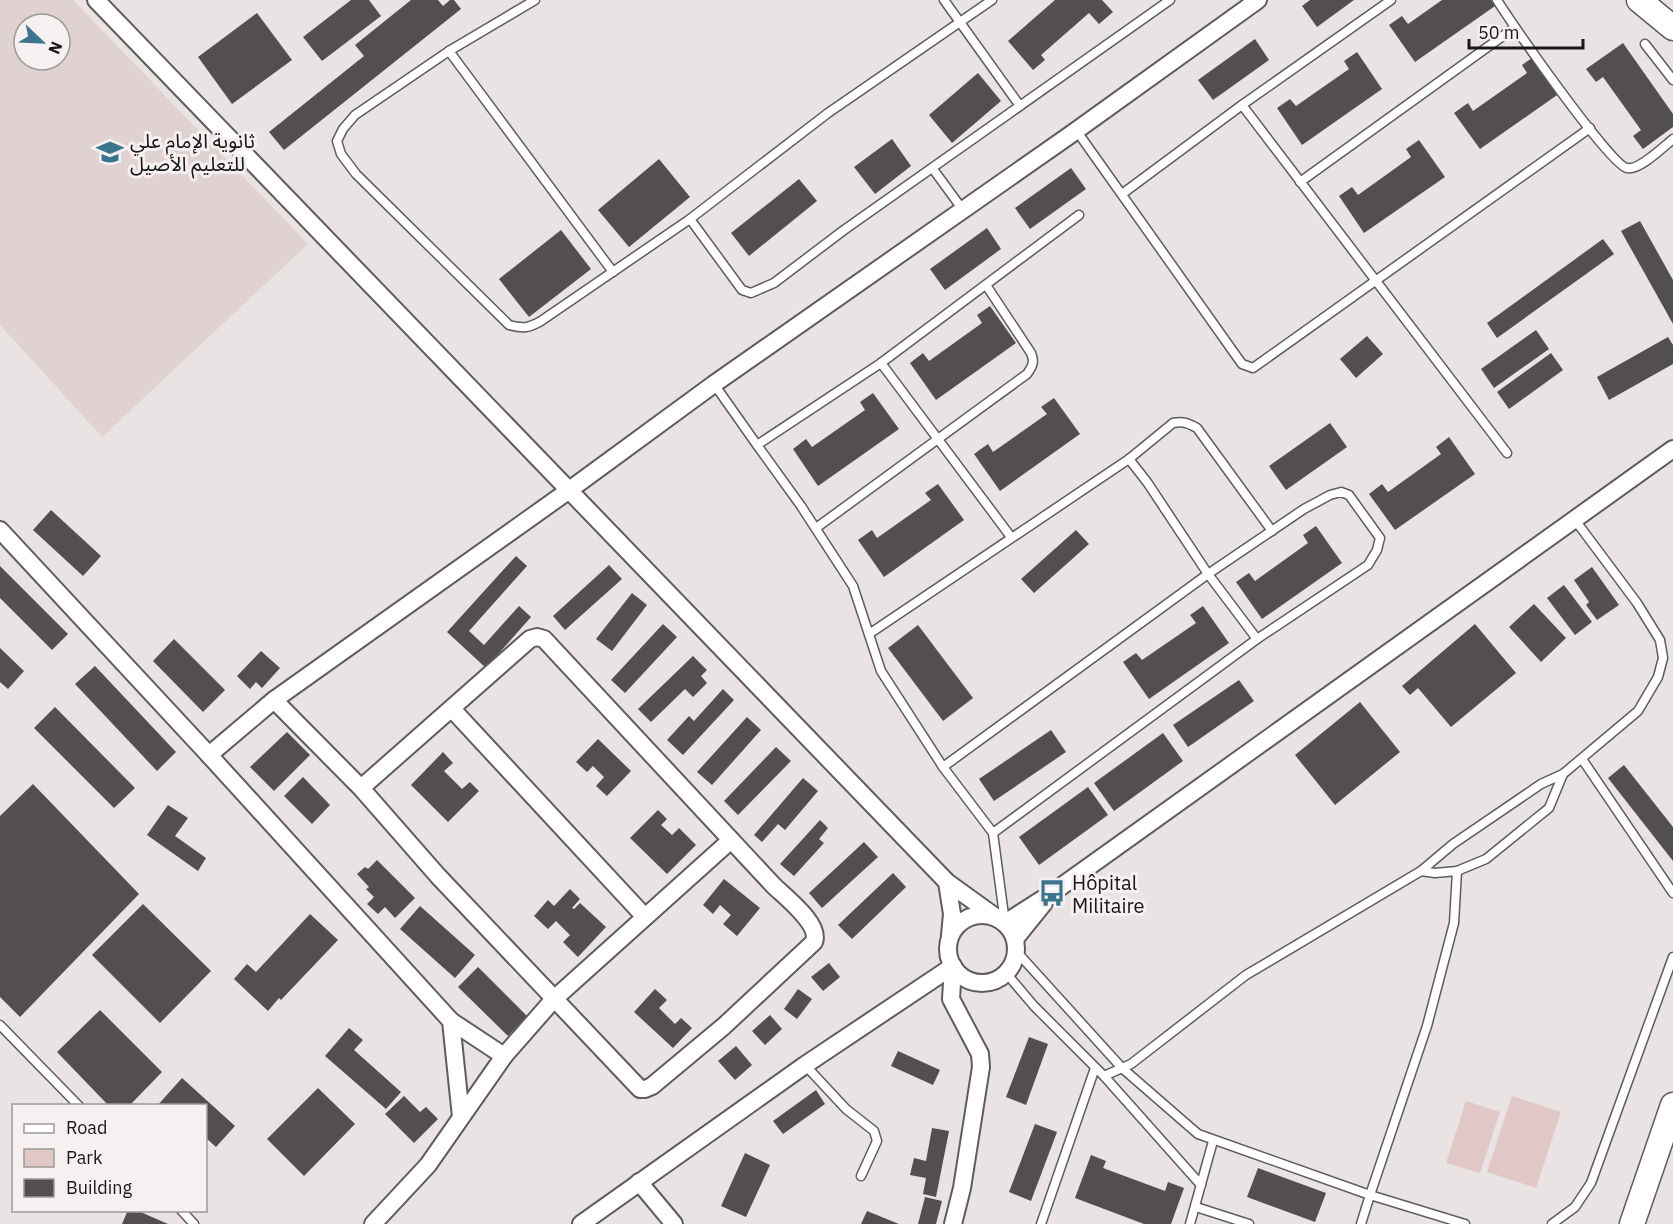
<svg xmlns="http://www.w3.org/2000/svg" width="1673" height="1224" font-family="'IBM Plex Sans','Noto Sans Arabic',sans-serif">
<rect width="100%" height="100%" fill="#e9e3e3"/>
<path fill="#e0d2d2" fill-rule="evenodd" d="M0 0H73L308 244 102 437 0 325ZM24 24H60V60H24Z"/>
<g fill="#e2c7c7">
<polygon points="1512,1096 1561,1112 1536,1188 1487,1172"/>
<polygon points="1466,1101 1500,1112 1480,1173 1446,1163"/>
</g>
<g fill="#534f4f">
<polygon points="351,0 369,0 381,16 322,61 303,37"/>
<polygon points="411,0 438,0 443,6 450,0 454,0 461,9 284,150 269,132 364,56 355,45"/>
<polygon points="1055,0 1102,0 1113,12 1099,24 1089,13 1041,55 1045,60 1033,70 1008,41"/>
<polygon points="1310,0 1354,0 1317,27 1302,6"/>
<polygon points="1442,0 1491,0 1495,6 1415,62 1389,25 1402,16 1408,24"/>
<polygon points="257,13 292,60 232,104 198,57"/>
<polygon points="1255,39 1269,60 1213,100 1198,80"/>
<polygon points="1623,43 1673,114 1673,127 1643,149 1633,136 1641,130 1603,77 1596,82 1586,69"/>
<polygon points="1357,52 1382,89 1302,145 1277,108 1290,99 1296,106 1349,69 1344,61"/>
<polygon points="1535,56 1560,93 1480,149 1454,113 1468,103 1473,111 1527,73 1522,65"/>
<polygon points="978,73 1001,101 952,143 929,115"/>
<polygon points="892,139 911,166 875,194 854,167"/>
<polygon points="1419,140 1445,177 1364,233 1339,196 1352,187 1358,195 1411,157 1406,149"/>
<polygon points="659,159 690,197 629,247 598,210"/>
<polygon points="1071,168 1086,189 1030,229 1015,208"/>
<polygon points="799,179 817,201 749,256 731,233"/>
<polygon points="1640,221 1673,280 1673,324 1621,231"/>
<polygon points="987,228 1001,249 945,290 930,269"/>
<polygon points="561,230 591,269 529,317 499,279"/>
<polygon points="1603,239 1614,254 1497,338 1487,323"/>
<polygon points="990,306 1016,343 936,400 910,363 923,353 929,361 982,323 977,315"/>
<polygon points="1536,330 1549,349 1494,388 1481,369"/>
<polygon points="1367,336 1383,354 1356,378 1340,359"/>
<polygon points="1668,337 1673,345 1673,364 1609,400 1597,377"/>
<polygon points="1551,353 1563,370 1509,409 1497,392"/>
<polygon points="873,393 899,429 818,486 793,449 806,439 812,447 865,410 860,402"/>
<polygon points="1054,398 1080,434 1000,491 974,454 988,444 993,452 1047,414 1041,407"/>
<polygon points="1330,423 1347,447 1286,490 1269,466"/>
<polygon points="1449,437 1475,474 1395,530 1369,494 1382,484 1388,492 1441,454 1436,447"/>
<polygon points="938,484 964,520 884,577 858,540 872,530 877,538 931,500 925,493"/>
<polygon points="51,510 101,556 83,576 33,530"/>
<polygon points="1316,526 1342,563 1262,619 1236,582 1249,573 1255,581 1308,543 1303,535"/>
<polygon points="1076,530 1089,544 1034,593 1021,579"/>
<polygon points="516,556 527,566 469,631 484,645 519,606 531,617 486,668 447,632"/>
<polygon points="609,565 622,579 565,630 553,616"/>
<polygon points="0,566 68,634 52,650 0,598"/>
<polygon points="1592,567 1619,605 1597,620 1586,605 1589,602 1574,580"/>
<polygon points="1564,585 1592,622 1575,635 1547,598"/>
<polygon points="632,593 647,605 612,651 596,639"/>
<polygon points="1534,604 1566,638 1541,662 1509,627"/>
<polygon points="1203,606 1229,643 1149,699 1123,662 1136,653 1142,660 1196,623 1190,615"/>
<polygon points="663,624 677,637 625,693 611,680"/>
<polygon points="1475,624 1516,673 1451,727 1418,688 1410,695 1402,686"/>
<polygon points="918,625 973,698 943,721 888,648"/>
<polygon points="174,639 225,690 203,712 153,661"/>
<polygon points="0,648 24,671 8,689 0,682"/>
<polygon points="261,651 280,668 262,688 256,682 250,689 237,676"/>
<polygon points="693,656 707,670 701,676 707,683 693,697 685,689 651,722 638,709"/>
<polygon points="95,666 176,752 157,771 75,684"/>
<polygon points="1239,680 1254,701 1188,747 1173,725"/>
<polygon points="723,689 734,700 683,755 667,740 689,716 694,721"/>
<polygon points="1360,702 1400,752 1335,805 1295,755"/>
<polygon points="55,707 135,788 114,808 34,728"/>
<polygon points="747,717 761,730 712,785 697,772"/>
<polygon points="1051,730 1066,752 994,801 979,779"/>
<polygon points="287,732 310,755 274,791 250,767"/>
<polygon points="1163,733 1183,761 1114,811 1094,783"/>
<polygon points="598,739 631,771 607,796 596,786 604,777 593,766 587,772 576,762"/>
<polygon points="776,747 791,761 738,815 724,801"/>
<polygon points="443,752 453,763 444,771 462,789 470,782 479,791 448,822 411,785"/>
<polygon points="1624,765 1673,827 1673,861 1608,778"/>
<polygon points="303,777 330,805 312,824 284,796"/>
<polygon points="803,778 818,791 785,830 778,824 762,842 754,835"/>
<polygon points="33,784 139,894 20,1017 0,997 0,816"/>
<polygon points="1088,787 1108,815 1039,865 1019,837"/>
<polygon points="168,805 188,818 175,836 206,858 198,871 147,835"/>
<polygon points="658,810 667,819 661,825 672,835 679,828 696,845 667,874 630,838"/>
<polygon points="820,820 828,828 819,839 824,843 794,876 780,864"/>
<polygon points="864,842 878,857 822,908 809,893"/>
<polygon points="377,860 415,898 395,918 385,907 378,914 367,904 374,897 366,889 369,887 357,874 365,867 368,869"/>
<polygon points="893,873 906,887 852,939 838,925"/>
<polygon points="724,879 760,908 737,936 723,924 731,915 720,905 713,914 703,905"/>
<polygon points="570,889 580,899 572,908 574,909 580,903 606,927 578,957 563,942 570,935 556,921 548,929 534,916 548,900 554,906"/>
<polygon points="143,904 211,971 160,1023 92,955"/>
<polygon points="420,906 475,955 455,978 400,929"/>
<polygon points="310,914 338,940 281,1000 279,998 268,1011 234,979 247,964 256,972"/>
<polygon points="829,963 840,977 823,991 811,977"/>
<polygon points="478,967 527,1016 508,1036 458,987"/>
<polygon points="655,989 667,1000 659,1008 675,1024 681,1018 692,1028 673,1048 634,1012"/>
<polygon points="798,989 812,999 797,1019 784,1009"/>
<polygon points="100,1010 162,1072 129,1106 109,1106 57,1052"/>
<polygon points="770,1015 782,1029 765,1045 752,1031"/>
<polygon points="349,1028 363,1040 354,1050 401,1092 386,1109 325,1056"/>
<polygon points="1029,1037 1048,1044 1026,1105 1006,1097"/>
<polygon points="736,1046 752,1065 735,1080 718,1061"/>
<polygon points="898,1051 940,1070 933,1085 891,1066"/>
<polygon points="182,1078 235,1126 216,1147 206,1138 206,1106 157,1106"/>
<polygon points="318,1088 355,1124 304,1176 267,1139"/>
<polygon points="816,1090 825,1104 783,1134 773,1121"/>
<polygon points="404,1096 420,1112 426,1107 438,1119 414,1143 385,1114"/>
<polygon points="1035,1124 1057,1132 1031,1201 1009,1192"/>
<polygon points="932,1128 949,1131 936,1197 923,1194 926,1178 910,1175 914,1158 926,1161"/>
<polygon points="745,1153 770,1165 746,1217 721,1206"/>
<polygon points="1091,1155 1106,1161 1103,1168 1165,1191 1168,1182 1184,1188 1171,1224 1144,1224 1075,1198"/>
<polygon points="1258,1168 1326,1193 1315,1222 1247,1197"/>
<polygon points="925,1197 942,1201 936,1224 918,1224"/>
<polygon points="128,1210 136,1210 168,1224 122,1224"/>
<polygon points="867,1211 899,1224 861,1224"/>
</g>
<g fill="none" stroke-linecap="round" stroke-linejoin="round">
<defs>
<g id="service">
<path d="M535 0 449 51 355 115 343 129 337 141 341 154 356 174 509 325C523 329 529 328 541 321L690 219"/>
<polyline points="944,0 1020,106"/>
<polyline points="992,0 828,113 690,219 742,290 751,293 774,283 844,230 1170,0"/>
<path d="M1497 0C1511 23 1610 165 1627 168 1639 171 1663 147 1673 139"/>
<polyline points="1645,44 1673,80"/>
<polyline points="449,51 613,272"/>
<polyline points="1242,105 1391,0"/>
<polyline points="1076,130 1242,364 1253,368 1590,128"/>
<polyline points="933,169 963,210"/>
<polyline points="1300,182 1514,28"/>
<polyline points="1122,194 1242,105 1507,453"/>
<polyline points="881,363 1079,215"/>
<polyline points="714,384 757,445"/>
<path d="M1129 459 1173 423C1183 421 1188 423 1197 428L1272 531"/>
<path d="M816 528 1027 374C1032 367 1035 362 1031 353L986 285"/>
<polyline points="869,634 1129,459 1147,482 1208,574 1257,639 993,833"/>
<polyline points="1582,759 1673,893"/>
<polyline points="943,767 1208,574 1304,509 1330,495 1341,492 1349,495 1380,538 1377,550 1368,565 1257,639"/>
<polyline points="1421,871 1435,873 1457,871 1486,859 1549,808 1563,774"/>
<polyline points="1457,871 1454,923 1427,1026 1370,1195 1465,1224"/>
<polyline points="1005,923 993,833 943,767 881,671 853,586 801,506 757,445 881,363 1011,537"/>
<polyline points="1016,951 1122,1068 1198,1134 1370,1195 1361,1224"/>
<polyline points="1006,973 1034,1006 1104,1076 1201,1185"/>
<polyline points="0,1025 79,1106"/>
<polyline points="805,1065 846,1109 874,1131 877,1141 861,1176"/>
<polyline points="1104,1076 1131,1064 1246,975 1421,871 1453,844 1541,784 1563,774 1638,711 1658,677 1663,658 1660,640 1637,603 1575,520"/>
<polyline points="1196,1207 1249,1224"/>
<polyline points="181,1210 194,1224"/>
<polyline points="1041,1224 1095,1068"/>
<polyline points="1190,1224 1213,1141"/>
<polyline points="1552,1224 1575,1207 1591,1183 1673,957"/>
</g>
<g id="minor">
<polyline points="96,0 947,882 997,918"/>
<polyline points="0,530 209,755 451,1021 504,1056"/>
<path d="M274 700 361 788 438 876 640 1089H645L652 1086 724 1026 814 942C821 924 785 897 773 885L544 639 537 637 530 639 361 788"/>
<polyline points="452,709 645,917"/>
<polyline points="209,755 274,700 568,491 714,384 1070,135 1258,0"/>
<polyline points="947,882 952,914 950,935"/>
<circle cx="982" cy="949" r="34"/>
<polyline points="1005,923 1052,893 1673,449"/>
<polyline points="1015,939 1044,903"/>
<polyline points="953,966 951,999 980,1054 981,1067 962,1188 953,1224"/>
<polyline points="451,1021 461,1117"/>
<polyline points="639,1182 674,1224"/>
<polyline points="373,1224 428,1165 504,1056 554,999 731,840"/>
<polyline points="581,1224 805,1065 953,966"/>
</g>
<g id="secondary">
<polyline points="1639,0 1673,28"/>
<polyline points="1632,1224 1673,1105"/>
</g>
</defs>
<use href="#service" stroke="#615c5c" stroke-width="11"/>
<use href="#minor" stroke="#615c5c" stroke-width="20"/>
<use href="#secondary" stroke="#615c5c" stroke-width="27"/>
<use href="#service" stroke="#fff" stroke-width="8"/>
<use href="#minor" stroke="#fff" stroke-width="16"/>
<use href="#secondary" stroke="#fff" stroke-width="24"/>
</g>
<defs>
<symbol id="school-bare" viewBox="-9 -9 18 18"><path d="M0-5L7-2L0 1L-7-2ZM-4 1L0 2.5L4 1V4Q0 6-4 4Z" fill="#3a758d" stroke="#f6f0f0" stroke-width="2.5" paint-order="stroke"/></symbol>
<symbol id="bus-bare" viewBox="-9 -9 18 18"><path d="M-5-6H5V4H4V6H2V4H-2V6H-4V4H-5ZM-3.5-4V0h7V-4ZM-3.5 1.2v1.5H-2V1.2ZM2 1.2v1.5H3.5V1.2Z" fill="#3a758d" stroke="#f6f0f0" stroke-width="2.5" paint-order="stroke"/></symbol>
</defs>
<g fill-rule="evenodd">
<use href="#school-bare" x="91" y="133" width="38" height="38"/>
<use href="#bus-bare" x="1033" y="874" width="38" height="38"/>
</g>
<g text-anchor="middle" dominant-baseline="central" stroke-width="6" stroke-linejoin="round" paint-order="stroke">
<g font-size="20" fill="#191717" stroke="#f6f0f0" text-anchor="start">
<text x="130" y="140">ثانوية الإمام علي<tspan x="130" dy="23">للتعليم الأصيل</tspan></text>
<text x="1072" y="882">Hôpital<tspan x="1072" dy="23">Militaire</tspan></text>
</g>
</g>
<rect x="12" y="1104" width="195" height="108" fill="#f6f0f0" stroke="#9e9999" stroke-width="1.5"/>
<rect x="24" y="1124" width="30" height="9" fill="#ffffff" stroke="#9e9999" stroke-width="1.5"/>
<text x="66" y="1134" font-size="18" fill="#191717">Road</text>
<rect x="24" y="1149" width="30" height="18" fill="#e2c7c7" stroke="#9e9999" stroke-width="1.5"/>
<text x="66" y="1164" font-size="18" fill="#191717">Park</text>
<rect x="24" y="1179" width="30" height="18" fill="#534f4f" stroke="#9e9999" stroke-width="1.5"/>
<text x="66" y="1194" font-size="18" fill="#191717">Building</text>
<g transform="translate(42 42) rotate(113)"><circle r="28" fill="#f6f0f0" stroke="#9e9999" stroke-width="1.5"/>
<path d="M0-4.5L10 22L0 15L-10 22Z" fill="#3a758d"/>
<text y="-9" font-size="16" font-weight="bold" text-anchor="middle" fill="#191717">N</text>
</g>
<path d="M1469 39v9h114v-9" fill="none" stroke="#191717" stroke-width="3"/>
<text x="1478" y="39" font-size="18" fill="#191717" stroke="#f6f0f0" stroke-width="4.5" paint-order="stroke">50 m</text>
</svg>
